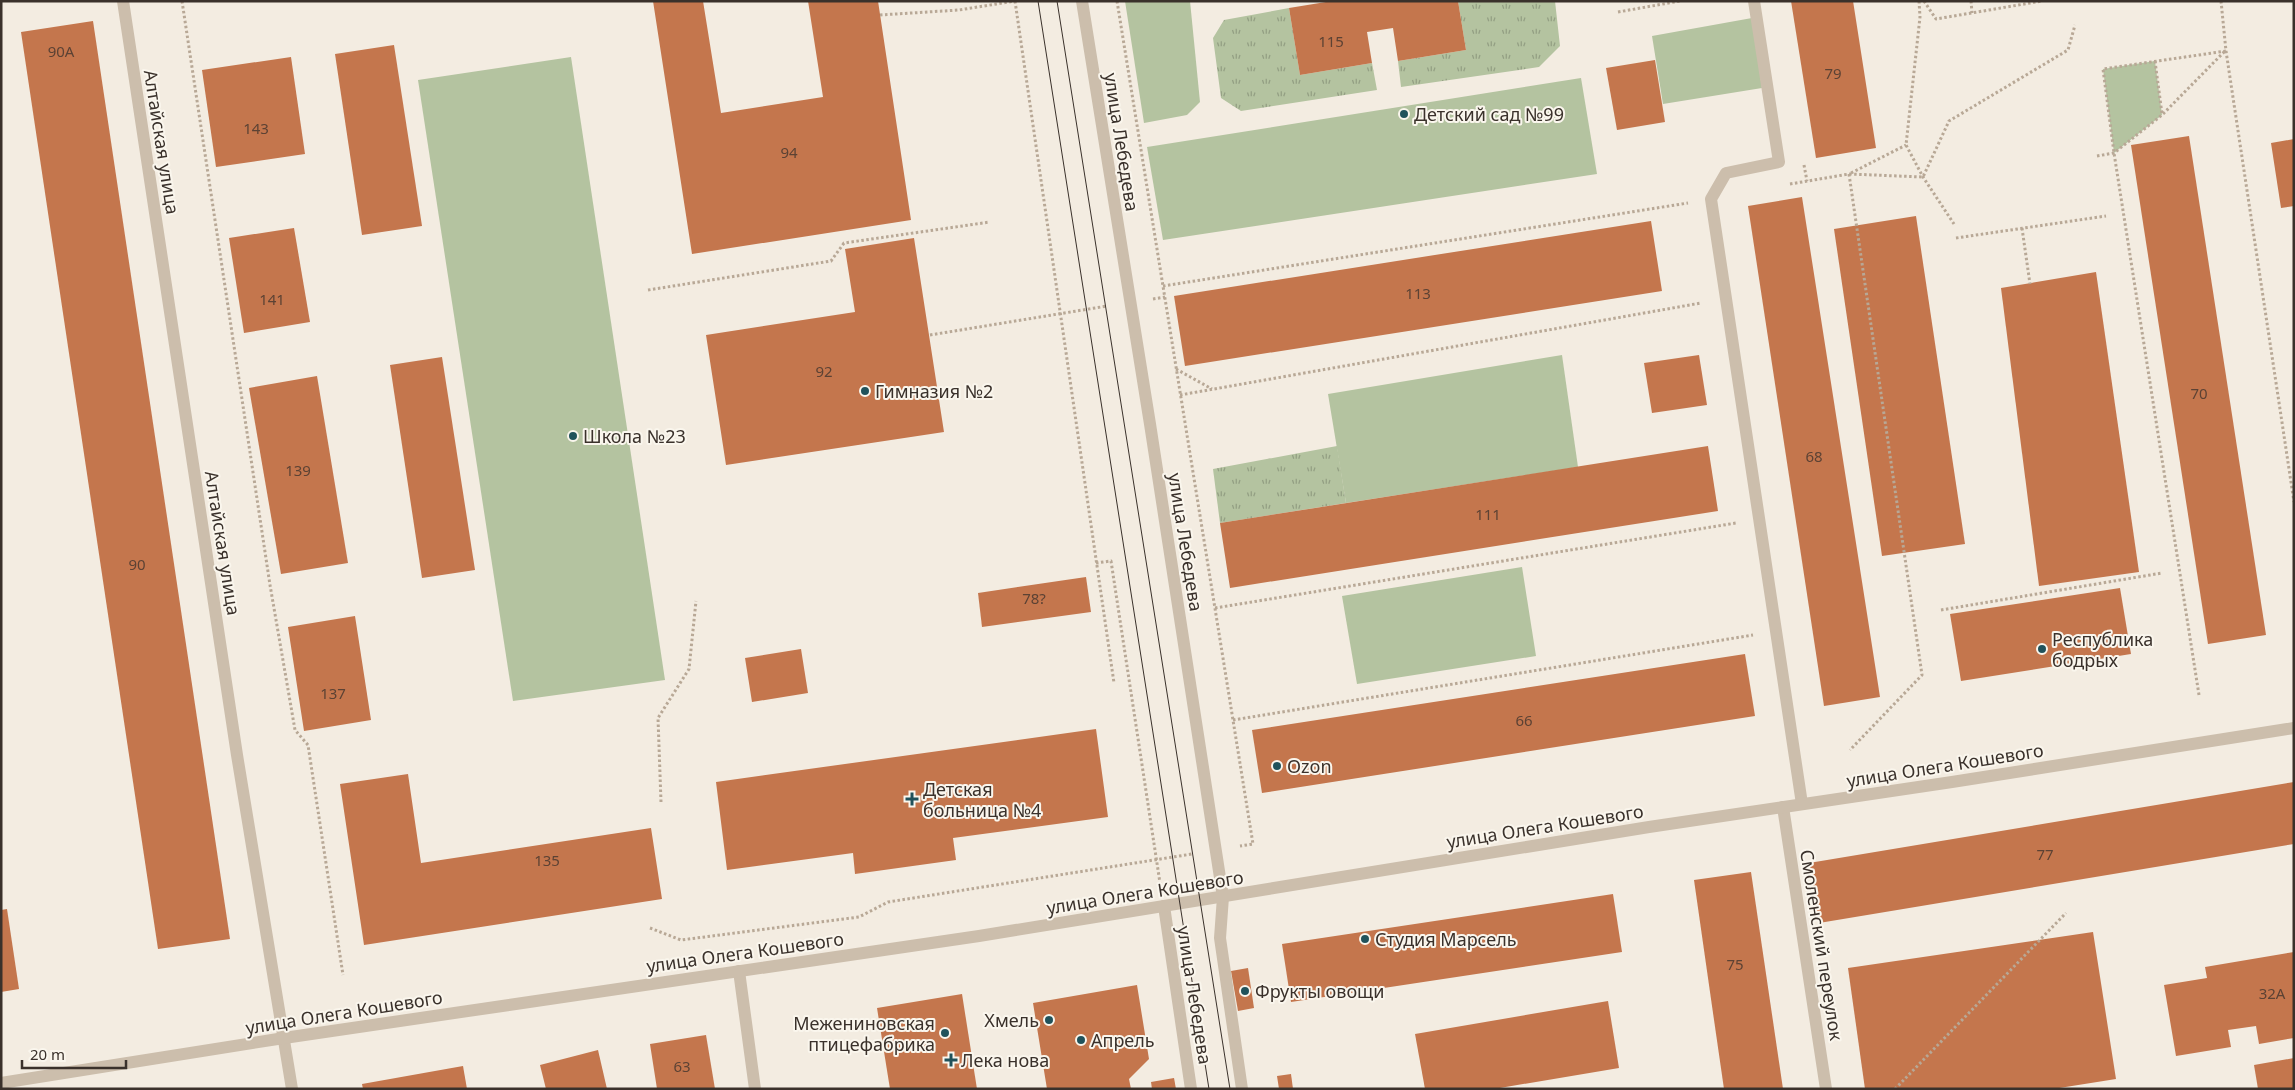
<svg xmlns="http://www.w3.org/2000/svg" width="2295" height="1090" font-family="'Noto Sans',sans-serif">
<defs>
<pattern id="grass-tufts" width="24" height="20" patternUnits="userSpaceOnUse" patternTransform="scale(1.25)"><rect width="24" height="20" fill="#b4c3a0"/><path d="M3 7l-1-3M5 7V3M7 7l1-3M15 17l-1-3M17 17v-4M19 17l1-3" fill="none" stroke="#939f83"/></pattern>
</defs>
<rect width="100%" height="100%" fill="#f3ece1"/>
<g fill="url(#grass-tufts)">
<polygon points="1458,1 1555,1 1560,46 1539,67 1401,87 1398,61 1466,50"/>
<polygon points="1289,8 1300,75 1372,63 1377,90 1241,111 1221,98 1213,38 1224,20"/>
<polygon points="1337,446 1346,503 1220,523 1213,469"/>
</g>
<g fill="#b4c3a0">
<polygon points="1125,1 1190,1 1200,102 1187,115 1144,123"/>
<polygon points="1752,18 1762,88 1663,104 1652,36"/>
<polygon points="571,57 665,680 513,701 418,80"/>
<polygon points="2155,61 2162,115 2114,153 2103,69"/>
<polygon points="1581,78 1597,174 1163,240 1147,147"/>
<polygon points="1562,355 1578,467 1346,503 1328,394"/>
<polygon points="1522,567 1536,656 1357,684 1342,596"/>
</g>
<g fill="#c4764d">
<polygon points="653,1 703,1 721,113 823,97 808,1 878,1 911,220 692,254"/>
<polygon points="1332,1 1458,1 1466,50 1398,61 1393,28 1367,32 1372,63 1300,75 1289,8"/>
<polygon points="1791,1 1853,1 1876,148 1816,158"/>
<polygon points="93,21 230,939 158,949 21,32"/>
<polygon points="394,45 422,226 362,235 335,54"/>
<polygon points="291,57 305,154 216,167 202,70"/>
<polygon points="1655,60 1665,122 1617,130 1606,68"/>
<polygon points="2189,136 2266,635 2208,644 2131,145"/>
<polygon points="2294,139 2294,206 2281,208 2271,143"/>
<polygon points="1802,197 1880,697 1824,706 1748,206"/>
<polygon points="1916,216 1965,544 1882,556 1834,229"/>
<polygon points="1651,221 1662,291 1185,366 1174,296"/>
<polygon points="294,228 310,322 244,333 229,238"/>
<polygon points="914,238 944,432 726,465 706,335 855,312 845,249"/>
<polygon points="2096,272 2139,572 2039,586 2001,288"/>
<polygon points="1699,355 1707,405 1652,413 1644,363"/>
<polygon points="442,357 475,570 422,578 390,365"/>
<polygon points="317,376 348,563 281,574 249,388"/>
<polygon points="1708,446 1718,511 1230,588 1220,523"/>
<polygon points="1086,577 1091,612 982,627 978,593"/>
<polygon points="2120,588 2131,654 1961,681 1950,614"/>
<polygon points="355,616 371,720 304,731 288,627"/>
<polygon points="801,649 808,693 752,702 745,658"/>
<polygon points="1745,654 1755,716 1262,793 1252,730"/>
<polygon points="1096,729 1108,817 953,838 956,860 855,874 853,853 727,870 716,782"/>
<polygon points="408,774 421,863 651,828 662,899 364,945 340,784"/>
<polygon points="2294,782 2294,844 1819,923 1809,863"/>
<polygon points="1751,872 1783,1089 1724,1089 1712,1006 1694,880"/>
<polygon points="1613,894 1622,952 1291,1002 1282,944"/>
<polygon points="7,909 19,989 1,992 1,910"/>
<polygon points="2093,932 2116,1079 2053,1089 1865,1089 1848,968"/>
<polygon points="2294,952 2294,1038 2259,1044 2256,1026 2228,1030 2231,1047 2176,1056 2164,985 2207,978 2205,967"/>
<polygon points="1248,968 1254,1008 1238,1011 1231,971"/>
<polygon points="1137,985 1149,1059 1129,1079 1131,1089 1047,1089 1033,1003"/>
<polygon points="962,994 977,1089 890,1089 877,1008"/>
<polygon points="1608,1001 1619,1068 1494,1089 1425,1089 1415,1034"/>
<polygon points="706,1035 715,1089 657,1089 650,1044"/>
<polygon points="598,1050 607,1089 546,1089 540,1065"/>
<polygon points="2294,1058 2294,1089 2258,1089 2254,1065"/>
<polygon points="463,1066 467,1089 363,1089 362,1084"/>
<polygon points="1291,1074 1293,1089 1279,1089 1277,1076"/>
<polygon points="1174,1078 1176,1089 1152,1089 1151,1082"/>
</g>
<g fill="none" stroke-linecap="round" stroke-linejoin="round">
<g stroke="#b8a896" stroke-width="3" stroke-dasharray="2.5 2.5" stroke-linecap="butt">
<polyline points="182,1 270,585 295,730 308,745 343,975"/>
<polyline points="1015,1 1114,683"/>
<polyline points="1117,1 1253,844 1240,846"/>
<polyline points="1919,1 1920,17 1906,145 1923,177 1954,224"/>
<polyline points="1924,1 1936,19 2042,1"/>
<polyline points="1971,1 1972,13"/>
<polyline points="2221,1 2226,51 2294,502"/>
<polyline points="1618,12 1680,1"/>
<polyline points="880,15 959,10 1015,1"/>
<polyline points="2155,61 2162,114"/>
<polyline points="2097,156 2114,153 2162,115 2225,51"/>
<polyline points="1804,165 1807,181"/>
<polyline points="1851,173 1906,145"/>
<polyline points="1849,174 1922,675 1850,750"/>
<polyline points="1790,184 1849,174 1923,177 1949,121 2068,50 2075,25"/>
<polyline points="2022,228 2030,284"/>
<polyline points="1956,238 2106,216"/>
<polyline points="1163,286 1688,203"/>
<polyline points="648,290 831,261 844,243 990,222"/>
<polyline points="1153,299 1165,297"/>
<polyline points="930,335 1107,306"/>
<polyline points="1176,369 1212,389"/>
<polyline points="1180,395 1701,303"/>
<polyline points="1096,563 1111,561 1160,883"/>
<polyline points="1215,608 1736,523"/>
<polyline points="1941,610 2162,573"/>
<polyline points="2199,695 2114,153 2103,69 2226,51"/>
<polyline points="1233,720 1753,635"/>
<polyline points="661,802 658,718 689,669 696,601"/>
<polyline points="650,928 681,940 859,917 888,902 1192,854"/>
<polyline points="1895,1089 2066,913"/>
</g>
<g stroke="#ccbeac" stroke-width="12">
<polyline points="123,1 237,755 292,1089"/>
<polyline points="1082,1 1150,424 1223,897 1220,938 1242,1089"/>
<polyline points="1754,1 1779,162 1726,173 1711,199 1802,804"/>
<polyline points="1783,807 1826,1089"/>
<polyline points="1164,906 1191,1089"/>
<polyline points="739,971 755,1089"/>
<polyline points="1,1083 284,1038 979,936 1649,827 1952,782 2294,728"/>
</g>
<g stroke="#3a312b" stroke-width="1">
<polyline points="1038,1 1209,1089"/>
<polyline points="1057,1 1230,1089"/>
</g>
</g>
<g fill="#20525b" stroke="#faf6ed" stroke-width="2">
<circle cx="1404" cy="114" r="5"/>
<circle cx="865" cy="391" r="5"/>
<circle cx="573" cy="436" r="5"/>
<circle cx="2042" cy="649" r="5"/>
<circle cx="1277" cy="766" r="5"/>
<path d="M909.5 791.5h5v5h5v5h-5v5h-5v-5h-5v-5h5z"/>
<circle cx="1365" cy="939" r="5"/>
<circle cx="1245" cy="991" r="5"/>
<circle cx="1049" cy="1020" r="5"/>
<circle cx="945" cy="1033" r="5"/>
<circle cx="1081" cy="1040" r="5"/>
<path d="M948.5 1052.5h5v5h5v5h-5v5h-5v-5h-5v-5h5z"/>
</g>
<g text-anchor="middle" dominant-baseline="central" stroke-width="4" stroke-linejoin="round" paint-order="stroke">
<g font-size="15" fill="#5c4234">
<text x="1331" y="41">115</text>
<text x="61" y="51">90А</text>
<text x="1833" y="73">79</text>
<text x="256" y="128">143</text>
<text x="789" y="152">94</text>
<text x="1418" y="293">113</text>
<text x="272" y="299">141</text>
<text x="824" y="371">92</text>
<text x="2199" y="393">70</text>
<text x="1814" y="456">68</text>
<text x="298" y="470">139</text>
<text x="1488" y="514">111</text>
<text x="137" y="564">90</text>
<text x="1034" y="598">78?</text>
<text x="333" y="693">137</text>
<text x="1524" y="720">66</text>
<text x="2045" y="854">77</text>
<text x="547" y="860">135</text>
<text x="1735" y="964">75</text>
<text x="2272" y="993">32А</text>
<text x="682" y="1066">63</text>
</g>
<g font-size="18" fill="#3a312b" stroke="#faf6ed" text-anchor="start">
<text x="1414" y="114">Детский сад №99</text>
<text x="875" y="391">Гимназия №2</text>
<text x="583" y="436">Школа №23</text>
<text x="2052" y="639">Республика<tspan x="2052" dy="21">бодрых</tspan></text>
<text x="1287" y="766">Ozon</text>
<text x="923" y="789">Детская<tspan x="923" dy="21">больница №4</tspan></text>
<text x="1375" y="939">Студия Марсель</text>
<text x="1255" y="991">Фрукты овощи</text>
<text x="1039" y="1020" text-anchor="end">Хмель</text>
<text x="935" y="1023" text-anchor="end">Межениновская<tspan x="935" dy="21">птицефабрика</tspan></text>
<text x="1091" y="1040">Апрель</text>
<text x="961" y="1060">Лека нова</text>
</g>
<g font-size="18" fill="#3a312b" stroke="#faf6ed">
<text transform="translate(162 142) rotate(81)">Алтайская улица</text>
<text transform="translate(1122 142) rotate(81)">улица Лебедева</text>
<text transform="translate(1186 542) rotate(81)">улица Лебедева</text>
<text transform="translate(223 543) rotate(81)">Алтайская улица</text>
<text transform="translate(1945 765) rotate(-9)">улица Олега Кошевого</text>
<text transform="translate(1545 826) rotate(-9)">улица Олега Кошевого</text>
<text transform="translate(1145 892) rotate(-9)">улица Олега Кошевого</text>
<text transform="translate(1822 945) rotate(81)">Смоленский переулок</text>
<text transform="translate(745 952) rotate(-8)">улица Олега Кошевого</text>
<text transform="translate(1195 995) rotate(81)">улица Лебедева</text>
<text transform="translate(344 1012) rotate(-9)">улица Олега Кошевого</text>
</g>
</g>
<rect width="2295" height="1090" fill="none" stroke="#3a312b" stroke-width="5"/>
<path d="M22 1060v8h104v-8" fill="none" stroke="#3a312b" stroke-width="2.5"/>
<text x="30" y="1060" font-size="15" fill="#3a312b" stroke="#faf6ed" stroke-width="4" paint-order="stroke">20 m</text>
</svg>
